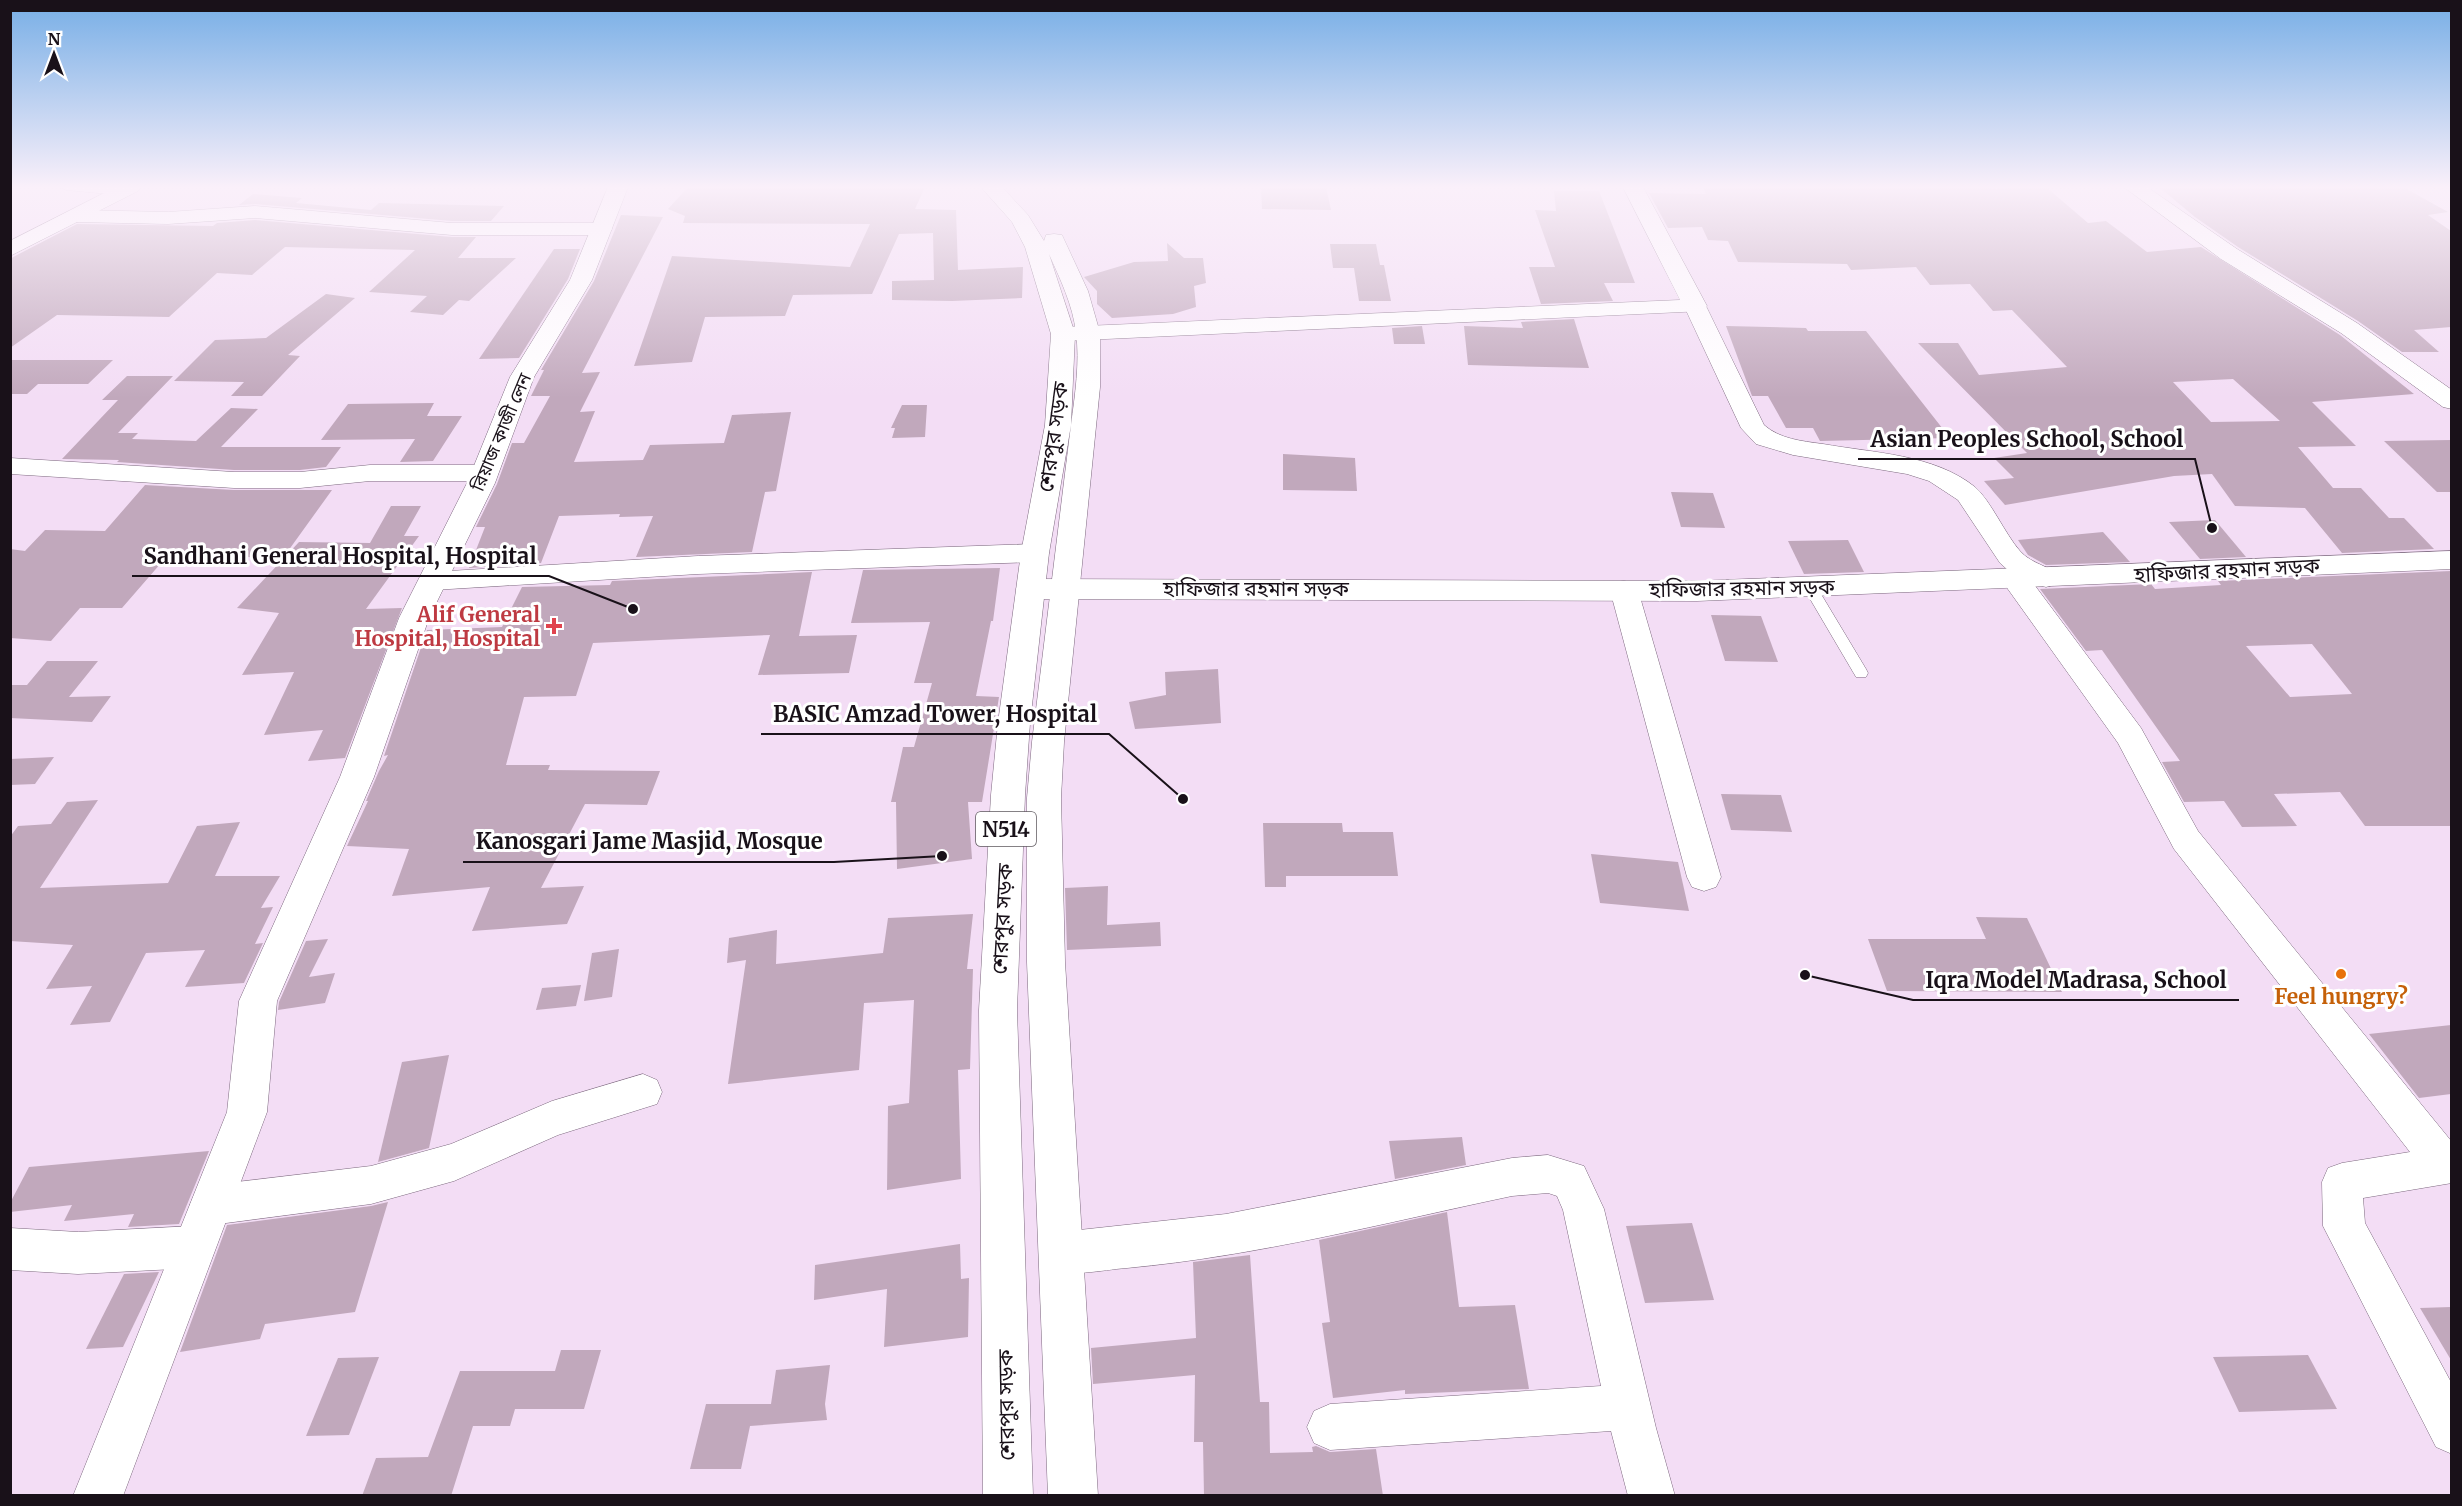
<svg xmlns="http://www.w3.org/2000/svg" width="2462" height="1506" font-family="Merriweather,'Noto Sans Bengali',serif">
<rect width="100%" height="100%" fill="#f3ddf5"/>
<g fill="#c1a8bc" fill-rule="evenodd">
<polygon points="688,187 925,187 915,209 956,210 958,270 1023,267 1022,298 952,301 892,300 892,281 934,280 933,233 899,234 872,294 793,295 785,316 705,317 692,362 634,366 672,256 850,267 870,224 683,223 685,216 668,209"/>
<polygon points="1261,187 1326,187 1331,210 1262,209"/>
<path d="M1703 187H1990L1993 189 2046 187 2088 223 2106 221 2147 252 2201 247 2340 335 2414 394 2312 402 2356 446 2298 447 2333 488H2361L2389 518H2404L2434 549 2342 553 2305 508 2235 506 2212 474 2174 476 2005 505 1984 481 2014 478 1994 458 2027 453 1918 343H1958L1979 375 2067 367 2012 310 1993 311 1970 284 1930 285 1916 267 1851 270 1847 264 1738 262 1728 241 1708 240 1702 227 1668 228 1649 193 1706 194ZM2233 379 2280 421 2211 422 2173 382Z"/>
<polygon points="2159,187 2403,187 2448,212 2428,215 2451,231 2451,327 2414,330 2439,352 2402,352 2358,321 2238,247 2195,217"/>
<polygon points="1554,191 1599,191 1635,283 1604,283 1613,301 1541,304 1529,267 1555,267 1535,210 1556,211"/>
<polygon points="253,194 302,198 296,203 371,210 379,203 504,206 491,221 452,221 255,204 239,205"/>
<polygon points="621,215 663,217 582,373 600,372 580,412 595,411 574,462 643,460 650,445 724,443 732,415 791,412 776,491 765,492 752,552 636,557 653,516 619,517 620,514 559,516 541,563 469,568 485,527 476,527 497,484 512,443 524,443 550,396 531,396 544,370 541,370 594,281"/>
<polygon points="255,220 452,237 476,237 458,258 516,258 469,301 459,300 443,315 410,312 427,296 369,292 415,250 285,247 252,275 217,273 169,317 57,315 10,348 10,259 17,255 77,224 213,226 217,223"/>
<polygon points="1167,243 1184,258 1203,258 1206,283 1194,286 1196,307 1173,314 1112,318 1097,304 1097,291 1084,277 1134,262 1168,261"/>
<polygon points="1330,244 1376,244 1380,265 1384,265 1391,301 1359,301 1354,268 1333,268"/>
<polygon points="554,249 580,249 568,279 519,358 479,359"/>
<polygon points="326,294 355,298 288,355 300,356 262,396 231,396 244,382 174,381 215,340 266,338"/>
<polygon points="1574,319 1589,368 1468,365 1464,326 1523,328 1521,322"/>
<polygon points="1422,326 1425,344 1394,344 1392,328"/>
<polygon points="1726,326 1806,328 1808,331 1866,331 1950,438 1820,441 1813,428 1786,428 1768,396 1752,396"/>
<polygon points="10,360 113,360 88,384 38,384 27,394 10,394"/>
<polygon points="127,376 173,376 118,433 138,433 132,439 196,441 231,408 258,409 221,447 341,447 326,467 300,470 234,470 117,462 119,460 62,459 118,400 102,400"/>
<polygon points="434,403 427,416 462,416 433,461 400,462 415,439 321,440 348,404"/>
<polygon points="902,405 927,405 925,437 892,438 895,428 891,428"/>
<polygon points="2451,440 2451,492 2437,492 2384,441"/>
<polygon points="1283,454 1355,458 1357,491 1283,490"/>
<polygon points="145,485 234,490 332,490 283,558 168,555 122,608 80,608 51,641 10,638 10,549 25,551 45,530 105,531"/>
<polygon points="1671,492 1713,493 1725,528 1681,527"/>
<polygon points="391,506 421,506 404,536 419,536 366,609 402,608 345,758 308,761 323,730 264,735 294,672 242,675 279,613 237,608 299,542 370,543"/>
<polygon points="2215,520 2246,557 2200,559 2169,522"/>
<polygon points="2103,532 2130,562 2046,565 2028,555 2018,540"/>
<polygon points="1848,540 1864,572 1804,574 1788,541"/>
<polygon points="1000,568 993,621 991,621 976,696 999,697 982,802 968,802 972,859 897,869 896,802 891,802 903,747 914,747 932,683 914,683 930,622 851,623 863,570"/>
<path d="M2451 571V826H2365L2340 792 2274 794 2297 826 2242 827 2224 801 2184 802 2162 762 2180 761 2102 650 2086 651 2040 589 2151 584 2155 589 2221 585 2218 581ZM2312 644 2352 694 2290 697 2246 646Z"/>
<polygon points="812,572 799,636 857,635 849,673 758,675 770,635 593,643 576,696 524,697 506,765 550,765 548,770 660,771 647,805 585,804 541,888 584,886 567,924 472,931 490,887 392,896 409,849 347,846 368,801 366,801 379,771 388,755 384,756 427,630 502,627 522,587 610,585 612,581"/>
<polygon points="1711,615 1761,616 1778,662 1725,661"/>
<polygon points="47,661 98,661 69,697 111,696 92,722 10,718 10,685 27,685"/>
<polygon points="1218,669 1221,723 1135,729 1129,702 1166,695 1165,672"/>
<polygon points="54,757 35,784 10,785 10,759"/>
<polygon points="1721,794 1781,795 1792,832 1731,830"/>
<polygon points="98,800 40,888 168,883 197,826 240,822 215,876 280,876 261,908 273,907 255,944 263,943 244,983 185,987 205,950 146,953 110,1022 70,1025 92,986 46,989 73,945 10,941 10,837 18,826 51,824 67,802"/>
<polygon points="1263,823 1342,823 1343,832 1393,832 1398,876 1286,876 1286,887 1265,887"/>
<polygon points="1591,854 1678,862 1689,911 1600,903"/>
<polygon points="1108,886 1107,925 1160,922 1161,946 1067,950 1065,888"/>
<polygon points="973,914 967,969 973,969 970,1069 958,1070 961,1179 887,1190 888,1106 909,1103 914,1000 864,1003 859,1070 728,1084 746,960 727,963 729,938 777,930 776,964 883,953 888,918"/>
<polygon points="1976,917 2027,918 2062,992 1887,991 1868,939 1986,939"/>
<polygon points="328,939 309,977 335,973 325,1003 278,1010 279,1002 306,941"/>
<polygon points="619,949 612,997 584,1001 592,953"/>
<polygon points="581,985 576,1006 536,1010 542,988"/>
<polygon points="2451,1025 2451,1094 2419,1098 2369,1034"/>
<polygon points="449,1055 429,1148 378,1162 402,1062"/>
<polygon points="1462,1137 1466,1165 1395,1179 1389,1141"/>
<polygon points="209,1151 179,1224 128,1227 134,1214 64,1221 72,1205 10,1212 10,1203 29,1167"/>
<polygon points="388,1202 355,1312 265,1324 260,1339 180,1352 227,1225 371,1206"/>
<polygon points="1447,1212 1459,1307 1515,1305 1529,1389 1405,1394 1405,1390 1333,1398 1322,1323 1330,1322 1319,1240"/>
<polygon points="1692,1223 1714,1300 1645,1303 1626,1226"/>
<polygon points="960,1244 961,1279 969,1278 968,1337 884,1347 887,1289 814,1300 815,1265"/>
<polygon points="1250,1255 1260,1402 1269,1402 1270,1453 1313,1452 1312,1447 1316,1446 1330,1452 1376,1449 1383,1496 1204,1496 1203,1442 1194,1442 1195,1375 1093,1384 1091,1348 1196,1338 1193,1262"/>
<polygon points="159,1272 123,1347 86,1349 124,1274"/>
<polygon points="2451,1307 2451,1360 2420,1308"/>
<polygon points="561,1350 601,1350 584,1409 515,1409 510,1426 473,1426 451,1496 362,1496 376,1458 428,1457 460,1371 555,1371"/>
<polygon points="2308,1355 2337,1409 2239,1412 2213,1357"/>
<polygon points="379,1357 349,1435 306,1436 338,1358"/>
<polygon points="830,1365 825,1404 827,1420 750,1426 741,1469 690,1469 706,1404 771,1404 776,1370"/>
</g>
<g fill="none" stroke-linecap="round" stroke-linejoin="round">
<defs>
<g id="service">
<path d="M61 187C77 186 114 184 126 192L121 195 66 190Z"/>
<polygon points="1810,583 1815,584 1866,669 1868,673 1866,677 1856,677 1803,587"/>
</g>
<g id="minor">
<polygon points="255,206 452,223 602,223 609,225 612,229 609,233 602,235 452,235 255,218 168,224 76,222 69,220 66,216 69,212 76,210 168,212"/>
<path d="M1695 299 1703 301 1706 306 1764 425C1780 439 1801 441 1823 444 1873 453 1934 454 1975 487 1991 501 2005 534 2020 551 2032 565 2053 566 2060 578L2056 584 2046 587 2033 583 2141 728 2198 831 2452 1142V1183L2363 1198 2365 1223 2452 1384V1454L2436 1447 2323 1226 2322 1182 2328 1168 2342 1163 2410 1152 2174 849 2118 743 2005 585 2001 579 2005 573 2009 571 2000 563 1958 500 1929 481 1907 474 1793 455 1756 444 1741 428 1684 306 1687 301Z"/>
<polygon points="10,458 234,472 300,472 370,465 485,465 494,468 498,473 494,478 485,481 370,481 300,488 234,488 10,474"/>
<polygon points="1035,544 1045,547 1049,553 1045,559 1035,562 698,574 433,590 423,587 419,581 423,575 433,572 698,556"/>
<polygon points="1624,581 1634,583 1638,590 1721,877 1716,887 1704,891 1692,887 1687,877 1610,590 1614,583"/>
<polygon points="643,1074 657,1080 662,1092 657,1104 558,1135 454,1181 371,1204 211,1225 196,1219 190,1205 196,1191 211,1185 371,1166 451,1144 552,1101"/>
<path d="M1548 1155 1584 1166 1604 1209 1656 1428 1675 1496H1628L1611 1431 1330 1450 1314 1443 1307 1427 1314 1411 1330 1404 1601 1386 1563 1210 1557 1196 1548 1193 1512 1196C1384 1223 1257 1256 1127 1268 1100 1270 1071 1278 1046 1268L1040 1253 1046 1238 1061 1232 1226 1214 1512 1158Z"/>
<polygon points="194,1226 209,1232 215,1247 209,1262 194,1268 78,1274 10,1270 10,1228 78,1232"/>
</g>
<g id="tertiary">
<polygon points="608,187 628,187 592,280 534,377 495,483 429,618 374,777 277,1001 267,1112 123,1496 73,1496 227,1112 239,1001 340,777 399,618 467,483 510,377 570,280"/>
<polygon points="1623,187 1643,187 1707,306 1703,311 1063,341 1055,339 1051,334 1055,329 1063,327 1680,300"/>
<polygon points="2124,187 2147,187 2237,249 2357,323 2452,390 2452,409 2443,407 2341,333 2221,259"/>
<polygon points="2452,551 2452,569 1697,601 1031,599 1021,596 1016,589 1021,582 1031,579 1697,581"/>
</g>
<polygon id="secondary" points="116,187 141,187 138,191 10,256 10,241"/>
<path id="trunk" d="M981 187H1002L1028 215 1044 241 1046 235 1054 234 1062 235 1088 291 1100 333V387L1064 742 1061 798 1065 962 1098 1496H1048L1027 962V798L1032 742 1071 425 1049 553 1030 723 1025 795 1017 1010 1033 1496H983L979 1010 991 795 998 723 1021 553 1045 425 1051 334 1025 247 1012 222ZM1049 254C1060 279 1073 305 1076 333 1080 362 1075 395 1071 425L1075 334Z"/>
</defs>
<use href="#service" stroke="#7d697f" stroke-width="1"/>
<use href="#minor" stroke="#7d697f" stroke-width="1"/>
<use href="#tertiary" stroke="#7d697f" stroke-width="1"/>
<use href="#secondary" stroke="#7d697f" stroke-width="1"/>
<use href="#trunk" stroke="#7d697f" stroke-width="1"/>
<use href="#service" fill="#fff" fill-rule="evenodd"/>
<use href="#minor" fill="#fff" fill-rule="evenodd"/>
<use href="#tertiary" fill="#fff" fill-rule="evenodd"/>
<use href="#secondary" fill="#fff" fill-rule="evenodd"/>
<use href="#trunk" fill="#fff" fill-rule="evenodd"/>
</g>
<linearGradient id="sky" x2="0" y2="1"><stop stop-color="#77aee6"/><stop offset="0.47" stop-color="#faf0fa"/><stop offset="1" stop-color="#faf0fa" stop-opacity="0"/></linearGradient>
<rect width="2462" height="398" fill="url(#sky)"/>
<path fill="#e0444e" stroke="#fff" stroke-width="2" d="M551 617h6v6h6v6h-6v6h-6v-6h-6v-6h6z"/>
<circle fill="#e8710a" stroke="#fff" stroke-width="2" cx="2341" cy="974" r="6"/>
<g text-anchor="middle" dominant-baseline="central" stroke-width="6" stroke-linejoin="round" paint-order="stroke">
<g font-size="18" fill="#191119" stroke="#fff">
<text transform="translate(501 432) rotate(-67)">রিয়াজ কাজী লেন</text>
</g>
<rect fill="#fff" stroke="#5e585e" stroke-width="1.5" x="976" y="812" width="60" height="34" rx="4.5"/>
<g font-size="20" font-weight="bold" fill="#191119">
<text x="1006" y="829">N514</text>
</g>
<g font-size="21" fill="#191119" stroke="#fff">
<text transform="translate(1053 437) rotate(-82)">শেরপুর সড়ক</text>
<text transform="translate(2227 570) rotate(-3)">হাফিজার রহমান সড়ক</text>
<text x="1256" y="588">হাফিজার রহমান সড়ক</text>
<text transform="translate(1742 588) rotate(-1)">হাফিজার রহমান সড়ক</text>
<text transform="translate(1002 919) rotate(-87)">শেরপুর সড়ক</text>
<text transform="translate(1006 1405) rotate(-91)">শেরপুর সড়ক</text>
</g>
<g font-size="21" font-weight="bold" fill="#be3a42" stroke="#fff" text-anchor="end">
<text x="540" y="614">Alif General<tspan x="540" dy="24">Hospital, Hospital</tspan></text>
</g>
<g font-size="21" font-weight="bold" fill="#c56008" stroke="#fff">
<text x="2341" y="996">Feel hungry?</text>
</g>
</g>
<path fill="none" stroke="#191119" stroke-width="2" d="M2212 528L2195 459H1858M633 609L549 576H132M1183 799L1109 734H761M942 856L834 862H463M1805 975L1913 1000H2239"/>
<g fill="#191119" stroke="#fff" stroke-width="2">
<circle cx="2212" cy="528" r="6"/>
<circle cx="633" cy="609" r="6"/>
<circle cx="1183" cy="799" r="6"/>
<circle cx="942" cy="856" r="6"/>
<circle cx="1805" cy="975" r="6"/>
</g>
<g font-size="22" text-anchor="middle" font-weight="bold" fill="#191119" stroke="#fff" stroke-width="6" stroke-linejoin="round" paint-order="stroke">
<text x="2027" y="447">Asian Peoples School, School</text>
<text x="340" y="564">Sandhani General Hospital, Hospital</text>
<text x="935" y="722">BASIC Amzad Tower, Hospital</text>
<text x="649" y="849">Kanosgari Jame Masjid, Mosque</text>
<text x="2076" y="988">Iqra Model Madrasa, School</text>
</g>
<rect width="2462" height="1506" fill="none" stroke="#191119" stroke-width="24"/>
<g transform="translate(54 54)" stroke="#ffffff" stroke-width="4.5" paint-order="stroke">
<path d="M0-4.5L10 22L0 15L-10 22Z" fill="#191119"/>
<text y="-9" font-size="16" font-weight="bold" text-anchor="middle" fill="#191119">N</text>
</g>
</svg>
